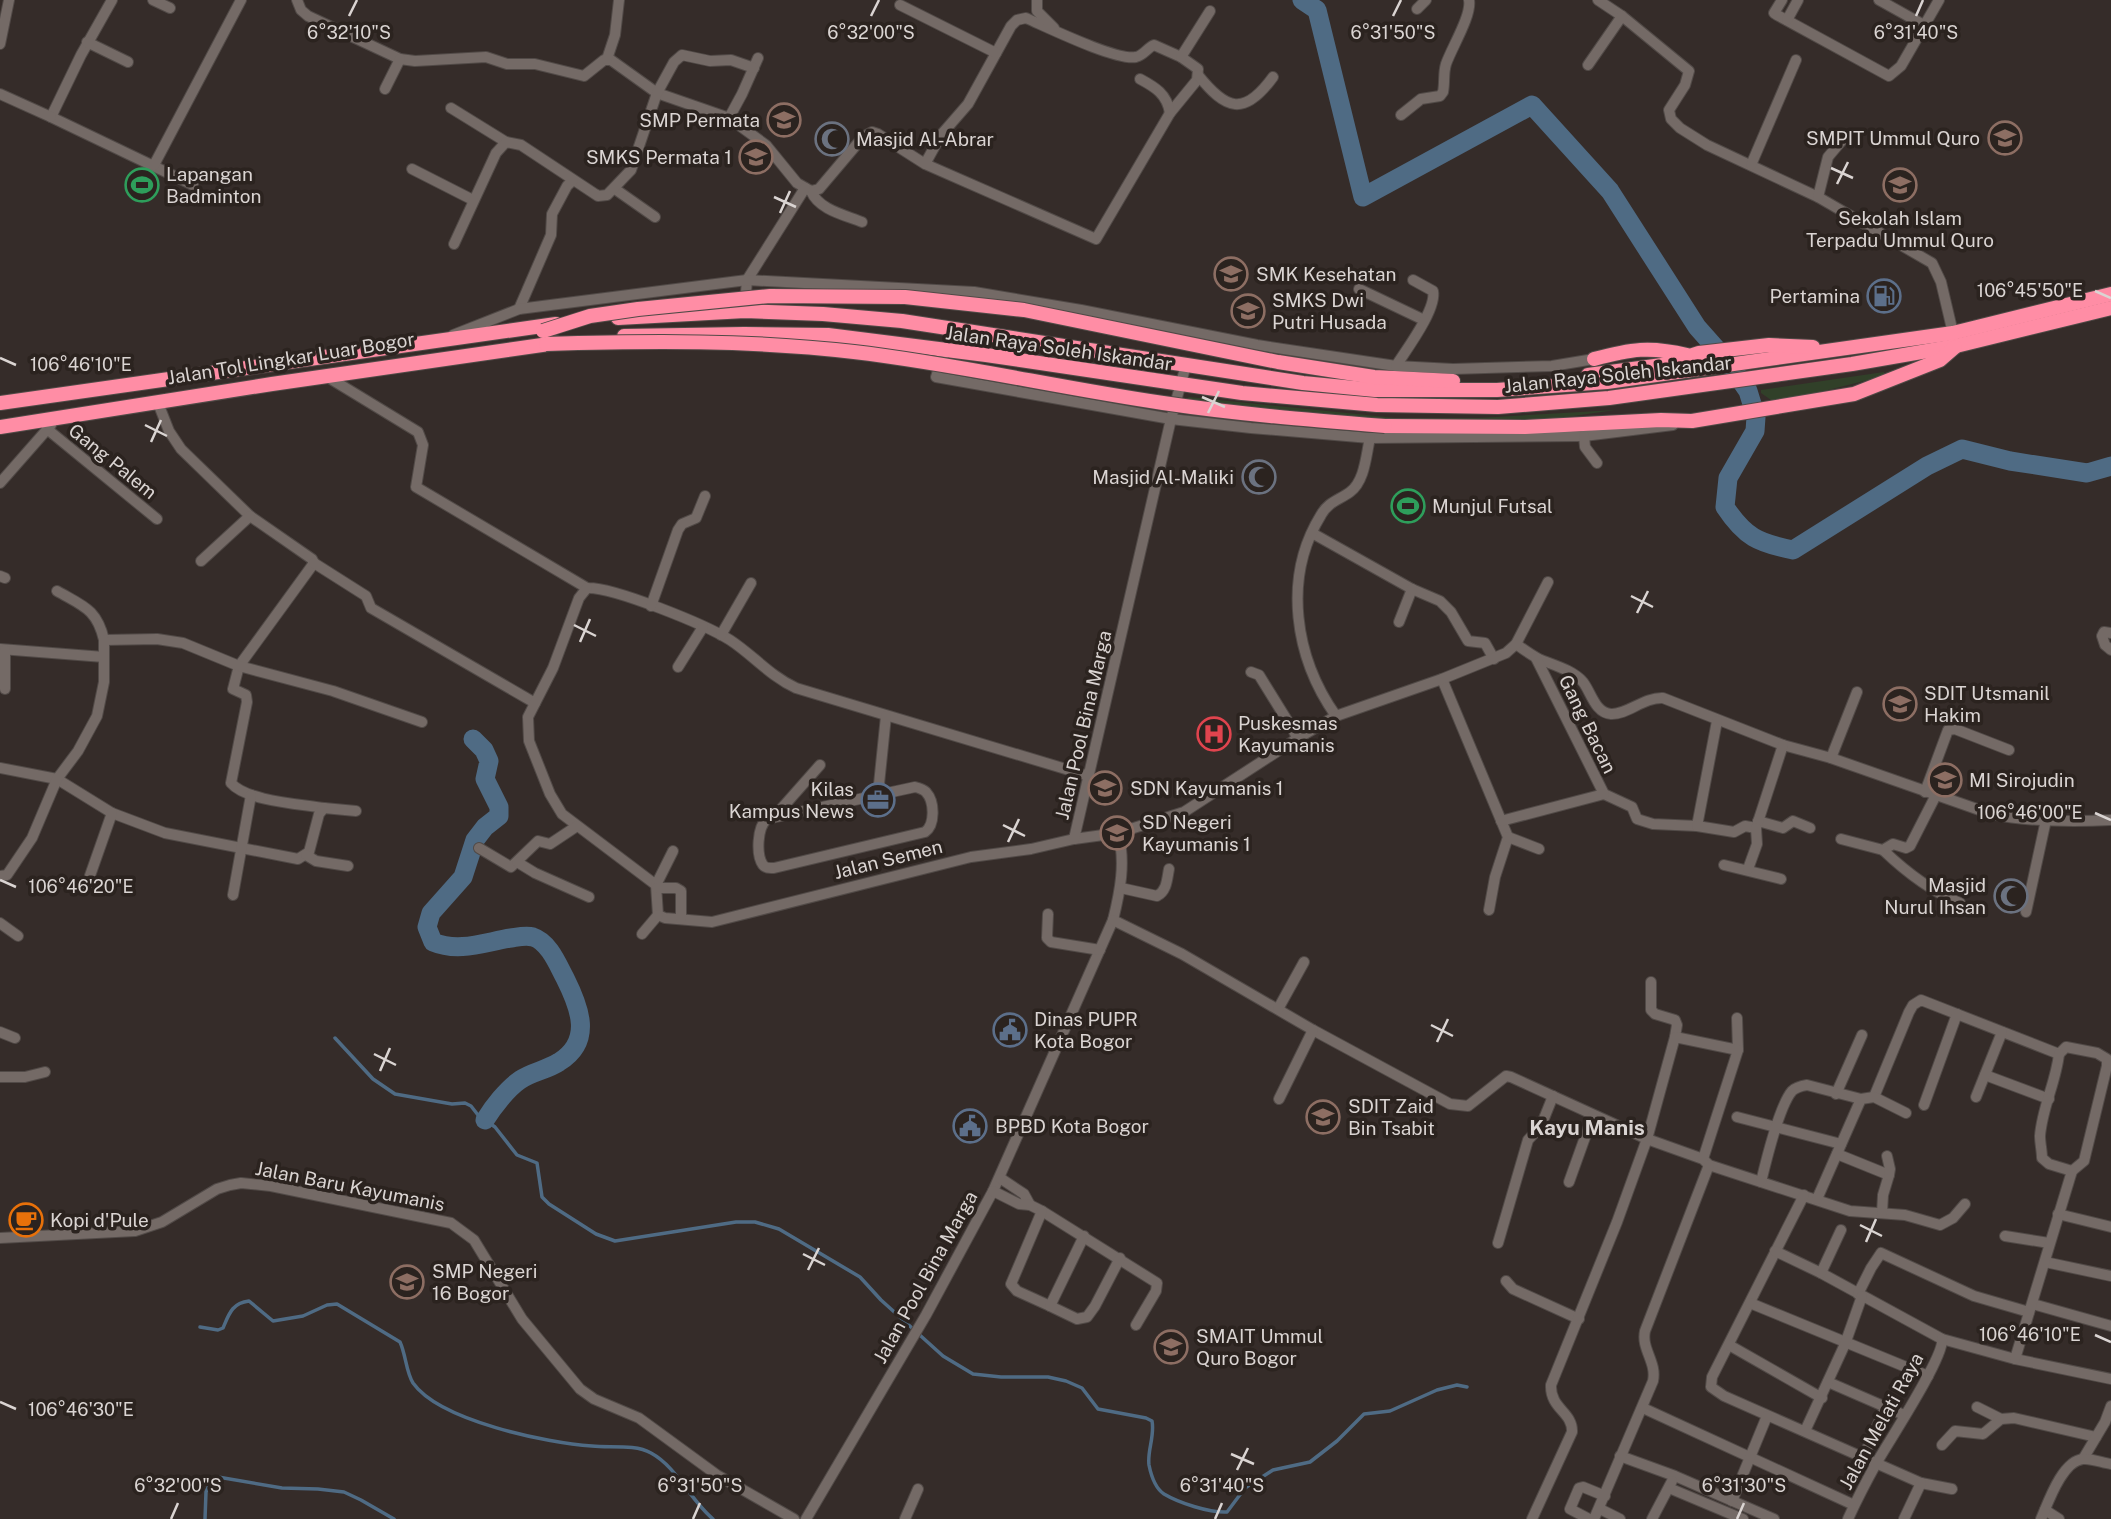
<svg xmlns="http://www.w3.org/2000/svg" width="2111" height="1519" font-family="'Public Sans',sans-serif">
<rect width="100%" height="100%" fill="#352c29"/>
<g fill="#314029">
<polygon points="1884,372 1884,376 1772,404 1771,400 1761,393 1761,390"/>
<polygon points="1189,397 1396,418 1478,418 1615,410 1511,425 1424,424 1183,402"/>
</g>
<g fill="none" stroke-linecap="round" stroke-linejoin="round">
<g stroke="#4f6b84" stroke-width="3.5">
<path d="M335 1038 373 1079 395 1094 452 1104 465 1103 471 1106 478 1115 495 1127 517 1155 537 1163 542 1197 549 1204 596 1234 615 1241 736 1222H755L779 1229 860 1277 881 1300 943 1356 973 1374 1001 1377H1048L1066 1381 1082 1388 1098 1409 1146 1418 1152 1421C1155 1436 1147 1451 1149 1465 1151 1475 1155 1488 1164 1494 1179 1503 1210 1513 1227 1512L1245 1488 1273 1470 1310 1462 1337 1441 1364 1414 1390 1411 1437 1390 1457 1385 1467 1387"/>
<path d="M200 1327 218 1330 223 1328C229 1314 232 1303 249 1301L273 1321 303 1316 327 1305 337 1304 400 1342C406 1355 406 1372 413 1383 440 1421 547 1443 592 1446 610 1448 635 1444 651 1453 677 1467 690 1500 713 1519"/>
<polyline points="205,1519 206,1492 211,1481 218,1477 282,1488 318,1489 344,1492 361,1500 394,1519"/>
</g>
<g stroke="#4f6b84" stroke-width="19">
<path d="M1302 0 1317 10 1363 197 1532 105 1610 191 1697 327 1728 362 1748 391 1756 417 1755 431 1728 478 1725 507C1745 537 1758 543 1793 550L1927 466 1962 449 2010 461 2087 473 2111 466"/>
<path d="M473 739 484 750 489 761 485 779 499 807V816L485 827 475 840 463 877 431 913 427 927 433 942C459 953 485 942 511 938 518 937 526 935 533 937 549 942 558 965 565 978 580 1008 593 1041 559 1062 547 1070 531 1072 520 1080 507 1089 493 1107 485 1120"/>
</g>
<defs>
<g id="minor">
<polyline points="112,0 81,55 51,117 193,185"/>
<polyline points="153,0 170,8"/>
<path d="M297 0 301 10 308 16 400 59 415 61 486 57 507 64H535L584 76 604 60H611L657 93 729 118 766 145 797 183 811 191 819 189 863 137 872 132 878 134 925 164 1096 239 1170 113 1197 80 1198 69 1181 57 1154 45C1147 48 1144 55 1136 57 1116 61 1047 27 1026 18L1017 20 1011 26 968 104 941 135 925 164"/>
<polyline points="1037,0 1037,11 1054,28"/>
<polyline points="1598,0 1622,16 1689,71 1685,85 1669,110 1671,119 1680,128 1707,145 1818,197 1932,263 1941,282 1953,333"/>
<polyline points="1782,0 1774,13 1777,15 1889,76 1901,66 1939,0"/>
<polyline points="1879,0 1924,25"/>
<polyline points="900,5 996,53"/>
<polyline points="1417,9 1426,0"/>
<polyline points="1787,20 1798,0"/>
<polyline points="87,42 128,62"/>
<polyline points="0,44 9,0"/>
<polyline points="1181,57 1210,11"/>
<polyline points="607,59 615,35 619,0"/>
<polyline points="1588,65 1622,16"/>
<path d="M1198 75C1226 110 1244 117 1273 77"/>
<path d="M1140 79C1155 87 1167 94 1170 113"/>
<polyline points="385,89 400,59"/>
<polyline points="0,94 51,117"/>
<polyline points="451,108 506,142"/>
<path d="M1401 115 1421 99 1440 96 1443 92C1445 82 1443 74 1446 64 1452 47 1472 15 1469 0"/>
<polyline points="729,118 742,94 758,58"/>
<polyline points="154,165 241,0"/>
<polyline points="1751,165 1796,60"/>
<polyline points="412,169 473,200"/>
<polyline points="615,189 655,217"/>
<path d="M811 191C819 210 845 215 862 222"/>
<polyline points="1818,197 1828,157 1844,138"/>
<polyline points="454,244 496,153 506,142 521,145 598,196 607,195 631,170 657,93 674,62 682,55 710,61 731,60 754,68"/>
<polyline points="1359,289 1424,320"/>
<polyline points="745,305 747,280 805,188"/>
<polyline points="519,309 551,235 552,214 567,186 573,180"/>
<polyline points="453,335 519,309 747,280 974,292 1081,310 1257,345 1396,366 1453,369 1552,366 1594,359"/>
<polyline points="945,350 936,377 1171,419 1251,428 1370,438 1584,436 1673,425"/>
<path d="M1396 366C1406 350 1437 309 1433 291L1413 280"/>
<path d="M326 376 418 432 423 445 416 487 587 588C614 587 706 625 730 640 753 655 770 676 796 688L1089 776"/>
<path d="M158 403 169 431 181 449 250 516 312 559 314 563 239 666 233 689 246 695 247 702 231 783C246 801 300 804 324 808"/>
<polyline points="47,429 157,519"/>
<polyline points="1584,436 1585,447 1597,463"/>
<polyline points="0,483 51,425"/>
<polyline points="1312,533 1412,589 1440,601 1451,612 1468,641 1485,643 1494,659"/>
<polyline points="201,561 250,516"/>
<polyline points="314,563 366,596 371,608 535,703"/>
<polyline points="0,576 5,578"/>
<path d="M587 588 579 598 553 668 528 717 529 741 550 794 562 814 656 885 658 915 665 918 712 922 971 857 1031 849 1074 839 1118 833C1126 862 1120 892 1113 920L993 1191 926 1315 806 1519"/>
<path d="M57 591C83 606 97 609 104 640L157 639 183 643 239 666 333 691 422 722"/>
<polyline points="651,606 678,530 682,524 696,518 705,496"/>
<polyline points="1399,622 1412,589"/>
<polyline points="2111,633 2104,632 2102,636 2105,645 2111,650"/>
<polyline points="721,635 751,583"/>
<path d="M1516 644C1523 649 1531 655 1539 659 1553 665 1573 670 1583 682 1591 692 1595 713 1611 714 1627 715 1644 697 1663 698L1783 745 1831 758 1991 814C2031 822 2071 822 2111 820"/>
<polyline points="0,649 104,657"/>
<polyline points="1536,658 1604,794 1632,807 1637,819 1653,824 1697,826 1717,721"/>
<polyline points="678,667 703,627"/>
<polyline points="1251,672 1259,675 1298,738"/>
<polyline points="1442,679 1508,837 1495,877 1489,910"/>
<polyline points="5,689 5,650"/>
<path d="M1336 716C1295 658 1282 578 1321 515 1328 502 1339 500 1350 492 1365 481 1366 455 1370 438"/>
<polyline points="1831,758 1857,692"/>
<polyline points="0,768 57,779 112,813 165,833 298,859 309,852 319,814 324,808 356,811"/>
<path d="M915 787C919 788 923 789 926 792 935 802 935 825 925 832L774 868C770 868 766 869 763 865 756 855 757 827 767 819Z"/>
<polyline points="1925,792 1948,730 1955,729 2009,750"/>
<polyline points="878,794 886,716"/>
<polyline points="774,817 820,765"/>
<polyline points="1501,821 1604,794"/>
<polyline points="1758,821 1783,828 1793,821 1810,828"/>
<polyline points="1697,826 1734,832 1745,826 1756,828 1783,745"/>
<polyline points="1118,833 1184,812 1298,738 1336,716 1442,679 1506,653 1516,644 1548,582"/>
<polyline points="1508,837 1539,849"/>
<polyline points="1074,839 1171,419 1186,365"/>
<polyline points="1841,839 1883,850 1893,844 1906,848 1910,846 1936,795"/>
<polyline points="479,848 511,867 538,841 550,844 577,826"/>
<path d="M1883 850C1906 872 1930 891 1960 903"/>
<polyline points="306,855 316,861 348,866"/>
<polyline points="517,862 535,873 589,897"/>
<polyline points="1724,865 1781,879"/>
<polyline points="1748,869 1757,844 1756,828"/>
<polyline points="0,876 7,875 32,838 57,779 78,751 97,716 104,682 104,640"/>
<polyline points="656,885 673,851"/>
<polyline points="86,887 112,813"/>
<polyline points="657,888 676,888 681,891 681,919"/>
<path d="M1121 888 1157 896C1167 891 1167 879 1169 869"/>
<polyline points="233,895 251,795"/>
<polyline points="2026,912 2046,820"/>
<polyline points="1048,914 1047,938 1051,942 1100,950"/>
<polyline points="1113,920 1182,954 1313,1030 1450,1104 1468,1106 1506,1076 1511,1077 1647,1139 1703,1159 1709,1165 1850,1211 1905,1215 1940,1225 1953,1218 1965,1204"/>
<polyline points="0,923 18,936"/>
<polyline points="642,934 658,915"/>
<polyline points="1651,982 1651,1010 1655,1014 1675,1020 1677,1025 1675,1037"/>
<polyline points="1278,1009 1304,962"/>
<polyline points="1737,1018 1738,1050"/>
<polyline points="0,1032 15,1038"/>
<polyline points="1985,1075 2049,1099"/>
<polyline points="0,1077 25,1077 45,1072"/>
<polyline points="1836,1094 1862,1035"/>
<polyline points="1874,1097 1909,1012 1913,1005 1921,1000 2059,1054 2066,1047 2097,1053 2107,1059 2107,1066 2084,1161 2072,1171"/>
<polyline points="1976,1097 2002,1032"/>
<polyline points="1279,1099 1313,1030"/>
<polyline points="1924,1105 1957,1014"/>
<polyline points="1737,1117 1841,1144"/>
<polyline points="1837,1154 1889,1175 1883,1195 1882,1213"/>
<polyline points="1887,1156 1890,1169 1889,1175"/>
<polyline points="1000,1178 1024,1194 1030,1205"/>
<polyline points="1569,1182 1593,1115"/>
<path d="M1761 1182C1766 1161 1779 1106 1792 1091 1796 1087 1801 1086 1807 1085L1861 1099"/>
<polyline points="993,1191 1019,1204 1030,1205 1042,1211 1157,1283 1156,1291 1136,1325"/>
<polyline points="1804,1195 1712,1377 1711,1387 1724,1396 1921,1483 1952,1489"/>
<polyline points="1817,1199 1861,1099 1874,1097 1906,1113"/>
<polyline points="1042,1211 1011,1284 1017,1291 1050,1306"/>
<polyline points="2058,1214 2111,1227"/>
<polyline points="1084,1236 1050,1306 1077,1319 1087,1317 1095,1306 1120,1258"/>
<polyline points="2005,1236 2049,1243"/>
<polyline points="0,1238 135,1231 162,1222 217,1189 230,1185 241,1183 271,1186 451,1223 474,1240 522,1319 580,1389 594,1399 639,1418 717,1475 794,1519"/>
<polyline points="1498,1243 1528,1140 1541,1126 1553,1096"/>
<polyline points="1775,1251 1821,1273 1942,1339 2015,1359 2111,1379"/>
<polyline points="2045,1262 2111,1276"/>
<polyline points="1821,1273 1841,1230"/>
<polyline points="1506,1281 1513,1289 1579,1319"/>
<polyline points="1858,1294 1871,1268 1881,1253 1974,1296 2029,1312"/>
<polyline points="1750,1303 1928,1376"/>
<polyline points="2033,1304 2111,1326"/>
<polyline points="1729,1345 1822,1398"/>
<path d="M2015 1359 2072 1171 2049 1164 2042 1158C2042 1151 2040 1143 2040 1136 2042 1108 2056 1082 2059 1054"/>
<polyline points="1828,1382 1904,1415"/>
<polyline points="1977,1407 2001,1419"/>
<polyline points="1643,1408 1854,1505"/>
<polyline points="1805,1431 1845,1344 1862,1296"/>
<polyline points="1942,1445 1955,1431 1983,1434 2001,1419 2014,1418 2096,1437"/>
<polyline points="1620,1456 1675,1476 1774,1519"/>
<polyline points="1863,1458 1886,1406"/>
<polyline points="2083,1459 2105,1422 2111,1406"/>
<polyline points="1669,1488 1743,1519"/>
<polyline points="1732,1501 1767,1416"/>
<polyline points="1600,1509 1620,1519"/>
<polyline points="2045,1510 2059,1519"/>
<polyline points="905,1519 918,1489"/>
<path d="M1532 1519 1572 1432C1573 1412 1550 1409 1551 1385L1617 1222 1647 1139 1675 1037 1738 1050 1703 1159"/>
<polyline points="1589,1519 1570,1509 1579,1488 1583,1487 1605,1496"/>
<path d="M1594 1519 1653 1381C1657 1362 1641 1349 1645 1331L1709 1165"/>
<polyline points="1652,1519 1672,1481"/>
<path d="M1848 1519C1857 1499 1867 1480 1877 1462 1889 1441 1945 1356 1942 1339"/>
<polyline points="1904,1519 1921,1483"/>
<path d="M2041 1519C2048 1503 2062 1461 2083 1459 2091 1458 2103 1463 2111 1464"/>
</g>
<g id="highway">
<polyline points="618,318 745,311 823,314 902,321 1303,383 1375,390 1497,390 1607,382 1953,333 2111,294"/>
<polyline points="624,336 744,334 828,335 986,355 1242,393 1377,405 1498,407 1609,398 1852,364 1956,346 2111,308"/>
<path d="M1594 359C1631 349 1650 346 1687 355"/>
<polyline points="1278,362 1374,377 1453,381"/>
<polyline points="1588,375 1662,365 1699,353 1769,345 1813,347"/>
<polyline points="0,403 556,324"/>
<polyline points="1385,426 1525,427 1661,420 1692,421 1854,394 1940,360 1955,347"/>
<polyline points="0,427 272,384 556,343"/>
</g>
</defs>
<use href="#minor" stroke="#514a47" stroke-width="12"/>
<use href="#highway" stroke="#514a47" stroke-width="16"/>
<use href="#minor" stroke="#746a66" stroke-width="10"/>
<use href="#highway" stroke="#ff8da5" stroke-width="14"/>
<defs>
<g id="highway-bridge">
<polyline points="543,331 590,316 638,309 770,296 905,297 1024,310 1278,362"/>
<path d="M546 344C649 341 751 340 854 352 957 364 1060 388 1163 403 1237 414 1311 420 1385 426"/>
</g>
</defs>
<use href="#highway-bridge" stroke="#514a47" stroke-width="16" stroke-linecap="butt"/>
<use href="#highway-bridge" stroke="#ff8da5" stroke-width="14"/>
</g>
<path fill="none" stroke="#dad4d2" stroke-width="2.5" d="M349 16 357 0M871 16 879 0M1393 16 1401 0M1916 16 1923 0M1831 168 1853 178M1837 184 1848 162M774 197 796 207M780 213 790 191M2095 291 2111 298M0 358 16 365M1202 397 1225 407M1208 413 1219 391M145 425 167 436M151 442 161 420M1631 596 1653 607M1637 613 1648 591M574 625 596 636M580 642 590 619M2095 813 2111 820M1003 825 1025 836M1008 842 1019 819M0 880 16 887M1431 1025 1453 1036M1437 1042 1448 1019M374 1054 396 1065M380 1071 390 1048M1860 1225 1882 1236M1866 1242 1876 1219M803 1254 825 1265M808 1270 819 1248M2095 1335 2111 1342M0 1402 16 1409M1231 1454 1254 1464M1237 1470 1248 1448M171 1519 178 1503M693 1519 700 1503M1215 1519 1222 1503M1737 1519 1744 1503"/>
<defs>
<symbol id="school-ring" viewBox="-11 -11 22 22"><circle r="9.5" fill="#2b231f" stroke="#8d6e63" stroke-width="1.5"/><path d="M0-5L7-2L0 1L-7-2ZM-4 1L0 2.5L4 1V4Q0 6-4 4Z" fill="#8d6e63"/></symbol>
<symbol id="mosque-ring" viewBox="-11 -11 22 22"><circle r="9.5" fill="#2b231f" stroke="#6b7280" stroke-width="1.5"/><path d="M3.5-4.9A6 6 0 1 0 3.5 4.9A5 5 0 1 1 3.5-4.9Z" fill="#6b7280"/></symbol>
<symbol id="stadium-ring" viewBox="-11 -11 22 22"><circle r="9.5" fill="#2b231f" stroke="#2e9e5b" stroke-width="1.5"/><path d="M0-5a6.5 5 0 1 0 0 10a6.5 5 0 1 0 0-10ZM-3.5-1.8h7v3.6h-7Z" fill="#2e9e5b"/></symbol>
<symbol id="fuel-ring" viewBox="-11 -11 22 22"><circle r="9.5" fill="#2b231f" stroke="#5c6f8a" stroke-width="1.5"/><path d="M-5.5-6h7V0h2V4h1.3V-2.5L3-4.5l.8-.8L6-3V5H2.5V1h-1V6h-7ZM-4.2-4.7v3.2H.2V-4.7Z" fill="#5c6f8a"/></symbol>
<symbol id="hospital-ring" viewBox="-11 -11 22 22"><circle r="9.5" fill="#2b231f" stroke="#e0444e" stroke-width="1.5"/><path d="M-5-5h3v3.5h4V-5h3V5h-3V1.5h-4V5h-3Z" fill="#e0444e"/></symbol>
<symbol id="office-ring" viewBox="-11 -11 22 22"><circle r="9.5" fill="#2b231f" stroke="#5c6f8a" stroke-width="1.5"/><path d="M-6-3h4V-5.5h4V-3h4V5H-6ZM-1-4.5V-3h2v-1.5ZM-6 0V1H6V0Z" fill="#5c6f8a"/></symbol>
<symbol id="civic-ring" viewBox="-11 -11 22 22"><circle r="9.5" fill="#2b231f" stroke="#5c6f8a" stroke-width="1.5"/><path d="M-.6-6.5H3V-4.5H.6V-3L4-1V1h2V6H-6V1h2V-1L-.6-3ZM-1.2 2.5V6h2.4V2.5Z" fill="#5c6f8a"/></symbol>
<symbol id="cafe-ring" viewBox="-11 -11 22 22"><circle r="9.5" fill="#2b231f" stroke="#e8710a" stroke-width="1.5"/><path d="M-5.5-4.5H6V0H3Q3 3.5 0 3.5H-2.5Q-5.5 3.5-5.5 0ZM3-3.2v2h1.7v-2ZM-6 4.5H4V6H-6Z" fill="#e8710a"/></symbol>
</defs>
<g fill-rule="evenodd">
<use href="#school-ring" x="765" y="101" width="38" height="38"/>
<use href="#school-ring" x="1986" y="119" width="38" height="38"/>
<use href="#mosque-ring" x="813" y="120" width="38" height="38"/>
<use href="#school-ring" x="737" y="138" width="38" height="38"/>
<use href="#stadium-ring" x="123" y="166" width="38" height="38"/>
<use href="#school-ring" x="1881" y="166" width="38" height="38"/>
<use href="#school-ring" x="1212" y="255" width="38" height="38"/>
<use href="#fuel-ring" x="1865" y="277" width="38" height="38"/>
<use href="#school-ring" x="1229" y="292" width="38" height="38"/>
<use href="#mosque-ring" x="1240" y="458" width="38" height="38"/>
<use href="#stadium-ring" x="1389" y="487" width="38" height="38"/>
<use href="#school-ring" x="1881" y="685" width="38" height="38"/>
<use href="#hospital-ring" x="1195" y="715" width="38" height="38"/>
<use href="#school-ring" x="1926" y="761" width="38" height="38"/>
<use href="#school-ring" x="1086" y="769" width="38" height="38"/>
<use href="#office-ring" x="859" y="781" width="38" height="38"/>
<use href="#school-ring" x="1098" y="814" width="38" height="38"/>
<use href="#mosque-ring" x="1992" y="877" width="38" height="38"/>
<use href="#civic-ring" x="991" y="1011" width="38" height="38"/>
<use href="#school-ring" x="1304" y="1098" width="38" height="38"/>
<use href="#civic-ring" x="951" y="1107" width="38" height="38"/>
<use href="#cafe-ring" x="7" y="1201" width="38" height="38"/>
<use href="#school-ring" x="388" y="1263" width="38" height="38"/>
<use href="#school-ring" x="1152" y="1328" width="38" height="38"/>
</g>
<g text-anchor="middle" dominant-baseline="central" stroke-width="7" stroke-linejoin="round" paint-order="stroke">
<g font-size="19" fill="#dad4d2" stroke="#2b231f" text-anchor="start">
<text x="760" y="120" text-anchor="end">SMP Permata</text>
<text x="1980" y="138" text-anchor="end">SMPIT Ummul Quro</text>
<text x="856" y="139">Masjid Al-Abrar</text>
<text x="732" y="157" text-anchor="end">SMKS Permata 1</text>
<text x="166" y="174">Lapangan<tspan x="166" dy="22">Badminton</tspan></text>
<text x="1900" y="218" text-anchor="middle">Sekolah Islam<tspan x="1900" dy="22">Terpadu Ummul Quro</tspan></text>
<text x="1256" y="274">SMK Kesehatan</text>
<text x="1860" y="296" text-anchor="end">Pertamina</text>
<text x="1272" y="300">SMKS Dwi<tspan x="1272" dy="22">Putri Husada</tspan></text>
<text x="1234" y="477" text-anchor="end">Masjid Al-Maliki</text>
<text x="1432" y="506">Munjul Futsal</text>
<text x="1924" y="693">SDIT Utsmanil<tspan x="1924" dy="22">Hakim</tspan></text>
<text x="1238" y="723">Puskesmas<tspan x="1238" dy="22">Kayumanis</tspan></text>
<text x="1969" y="780">MI Sirojudin</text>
<text x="1130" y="788">SDN Kayumanis 1</text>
<text x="854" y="789" text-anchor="end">Kilas<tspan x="854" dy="22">Kampus News</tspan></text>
<text x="1142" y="822">SD Negeri<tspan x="1142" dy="22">Kayumanis 1</tspan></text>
<text x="1986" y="885" text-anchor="end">Masjid<tspan x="1986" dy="22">Nurul Ihsan</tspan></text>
<text x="1034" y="1019">Dinas PUPR<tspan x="1034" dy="22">Kota Bogor</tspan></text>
<text x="1348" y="1106">SDIT Zaid<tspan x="1348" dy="22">Bin Tsabit</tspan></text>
<text x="995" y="1126">BPBD Kota Bogor</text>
<text x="50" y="1220">Kopi d'Pule</text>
<text x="432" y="1271">SMP Negeri<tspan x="432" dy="22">16 Bogor</tspan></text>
<text x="1196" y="1336">SMAIT Ummul<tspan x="1196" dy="22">Quro Bogor</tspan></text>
</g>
<g font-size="19" fill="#dad4d2" stroke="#2b231f">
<text transform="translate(1059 348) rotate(8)">Jalan Raya Soleh Iskandar</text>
<text transform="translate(291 358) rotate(-9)">Jalan Tol Lingkar Luar Bogor</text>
<text transform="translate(1618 374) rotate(-6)">Jalan Raya Soleh Iskandar</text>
<text transform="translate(113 461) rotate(39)">Gang Palem</text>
<text transform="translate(1588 724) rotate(64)">Gang Bacan</text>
<text transform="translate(1083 725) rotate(-77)">Jalan Pool Bina Marga</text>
<text transform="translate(888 859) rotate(-14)">Jalan Semen</text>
<text transform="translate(350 1186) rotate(11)">Jalan Baru Kayumanis</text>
<text transform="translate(925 1277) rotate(-61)">Jalan Pool Bina Marga</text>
<text transform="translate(1881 1421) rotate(-61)">Jalan Melati Raya</text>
</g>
<g font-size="21" font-weight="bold" fill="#dad4d2" stroke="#2b231f">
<text x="1587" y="1127">Kayu Manis</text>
</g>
</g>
<g font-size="18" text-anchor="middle" fill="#dad4d2" stroke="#2b231f" stroke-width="7" stroke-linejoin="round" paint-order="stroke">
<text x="349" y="39">6°32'10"S</text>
<text x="1393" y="39">6°31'50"S</text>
<text x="1916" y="39">6°31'40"S</text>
<text x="871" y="39">6°32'00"S</text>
<text x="2030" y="297">106°45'50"E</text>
<text x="81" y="371">106°46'10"E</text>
<text x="2030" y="819">106°46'00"E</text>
<text x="81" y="893">106°46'20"E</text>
<text x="2030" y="1341">106°46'10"E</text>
<text x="81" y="1416">106°46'30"E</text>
<text x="178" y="1492">6°32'00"S</text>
<text x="700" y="1492">6°31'50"S</text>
<text x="1222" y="1492">6°31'40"S</text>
<text x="1744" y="1492">6°31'30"S</text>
</g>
</svg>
